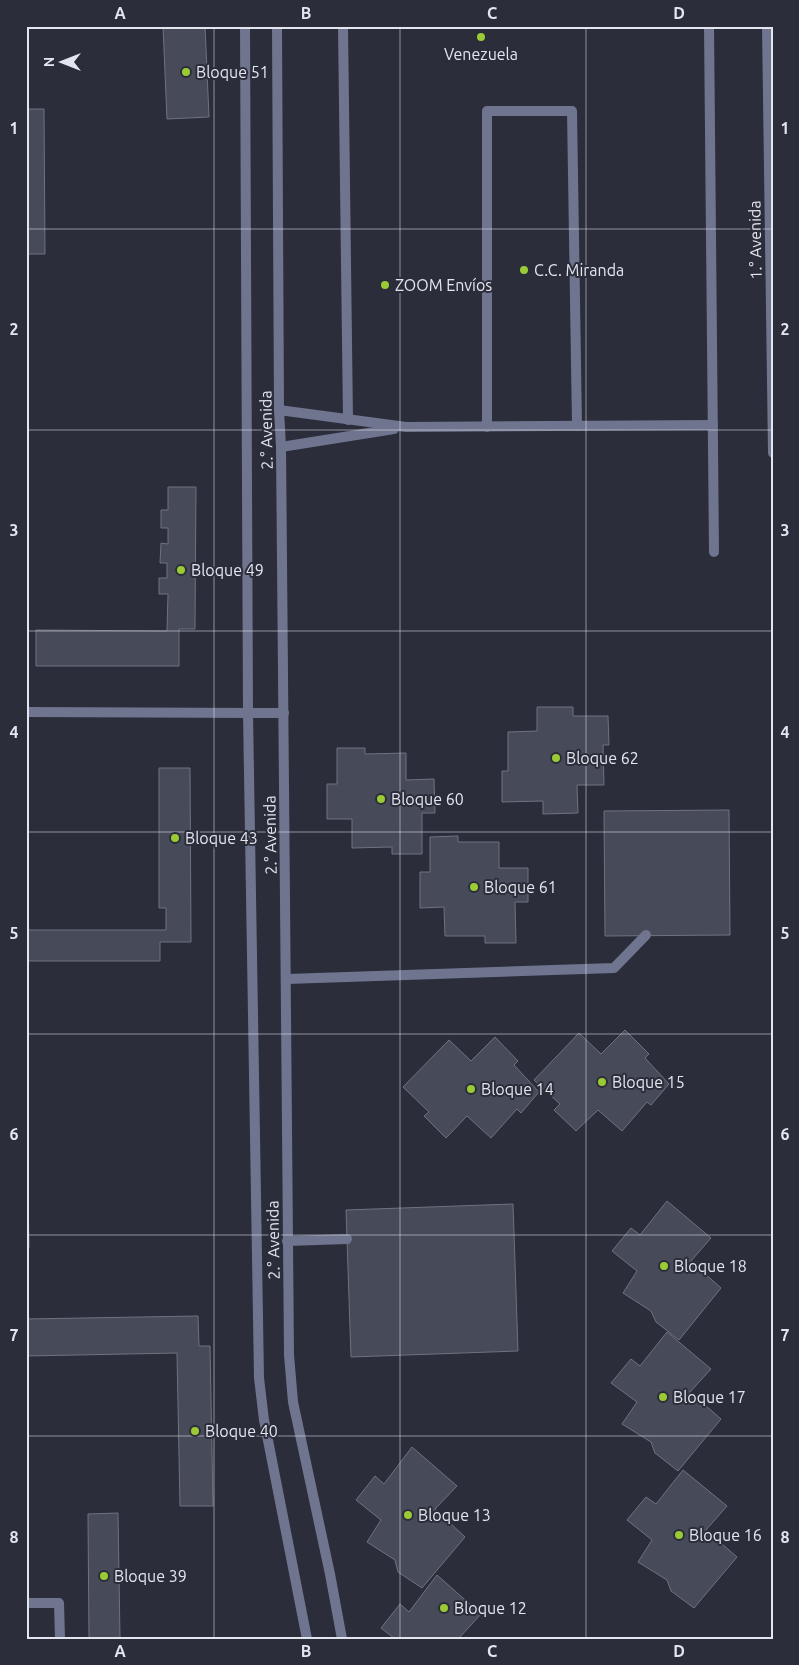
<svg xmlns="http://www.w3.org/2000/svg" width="799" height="1665" font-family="Ubuntu,sans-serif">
<rect width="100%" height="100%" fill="#2b2d3b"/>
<g fill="#474a59" stroke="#6e7281">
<polygon points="163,26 205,26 209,117 167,119"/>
<polygon points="26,109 44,109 45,254 26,254"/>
<polygon points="168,487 196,487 195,629 179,629 179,666 36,666 36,630 167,631 168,594 159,594 159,578 167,578 167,563 160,563 161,543 168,544 168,528 161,528 161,510 168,510"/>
<polygon points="537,707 573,707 573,716 608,716 609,745 603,745 604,785 577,785 578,813 543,814 543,801 502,802 502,771 508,771 508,732 537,731"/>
<polygon points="337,748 365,748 365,754 406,753 406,780 434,779 435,813 422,813 422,854 392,854 392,847 352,848 352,819 327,819 327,784 337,784"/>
<polygon points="159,768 190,768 191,942 160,942 160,961 26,961 26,930 166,930 166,908 159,908"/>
<polygon points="729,810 730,935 605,936 604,811"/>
<polygon points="458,836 458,842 499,842 499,868 528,868 528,902 515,902 516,943 485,943 485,936 445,936 444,907 420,908 420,872 430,872 430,837"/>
<polygon points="625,1030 649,1054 645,1058 669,1084 651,1105 647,1102 622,1131 598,1110 576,1131 554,1110 560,1104 534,1080 579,1033 601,1054"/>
<polygon points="495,1037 518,1061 514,1065 539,1092 521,1113 517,1109 491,1138 467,1116 446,1138 424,1116 429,1112 403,1087 449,1040 471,1061"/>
<polygon points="26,1087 29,1248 26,1249"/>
<polygon points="667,1201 711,1238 691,1261 721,1288 679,1340 656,1322 651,1311 623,1293 637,1271 612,1251 631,1228 640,1235"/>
<polygon points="513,1204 518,1351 351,1357 346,1210"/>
<polygon points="198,1316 199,1346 210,1346 213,1506 180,1506 177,1353 26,1356 26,1319"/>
<polygon points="667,1332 711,1369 690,1392 721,1419 678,1471 655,1453 651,1442 622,1424 637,1402 611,1383 631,1359 640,1366"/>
<polygon points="412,1447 457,1486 435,1509 465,1537 422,1588 398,1572 395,1560 367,1542 381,1520 356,1500 375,1476 384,1484"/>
<polygon points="683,1470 727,1506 706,1530 737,1557 694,1608 671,1591 667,1580 638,1562 652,1540 627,1520 646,1497 656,1504"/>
<polygon points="118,1513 120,1639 89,1639 88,1514"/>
<polygon points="437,1575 481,1614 460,1637 461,1639 395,1639 381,1628 400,1604 409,1612"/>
</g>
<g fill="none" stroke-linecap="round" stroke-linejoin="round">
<g stroke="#70758f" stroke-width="10">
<polyline points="343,26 348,420"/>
<polyline points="709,26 714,552"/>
<polyline points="279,410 406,427 713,425"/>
<polyline points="487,427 487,111 572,111 577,426"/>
<polyline points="281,447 394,429"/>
<polyline points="287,979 614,968 646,935"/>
<polyline points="287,1241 347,1239"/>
<polyline points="26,1603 59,1603 60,1639"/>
</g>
<g stroke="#70758f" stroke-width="10">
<polyline points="245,26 248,713 259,1378 264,1420 307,1639"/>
<polyline points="277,26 279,410 281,447 289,1355 293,1402 330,1574 342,1639"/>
<polyline points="767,26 773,453"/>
<polyline points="26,712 284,713"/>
</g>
</g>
<path fill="none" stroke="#e4e6ef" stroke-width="1" stroke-opacity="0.55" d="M214 26V1639M400 26V1639M586 26V1639M26 229H773M26 430H773M26 631H773M26 832H773M26 1034H773M26 1235H773M26 1436H773"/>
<g fill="#9acb34" stroke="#2b2d3b" stroke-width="2">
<circle cx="481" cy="37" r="5"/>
<circle cx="186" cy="72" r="5"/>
<circle cx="524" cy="270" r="5"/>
<circle cx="385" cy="285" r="5"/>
<circle cx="181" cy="570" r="5"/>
<circle cx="556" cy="758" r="5"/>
<circle cx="381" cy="799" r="5"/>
<circle cx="175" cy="838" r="5"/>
<circle cx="474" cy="887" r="5"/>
<circle cx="602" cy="1082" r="5"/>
<circle cx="471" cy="1089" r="5"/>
<circle cx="664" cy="1266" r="5"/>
<circle cx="663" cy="1397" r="5"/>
<circle cx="195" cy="1431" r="5"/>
<circle cx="408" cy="1515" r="5"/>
<circle cx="679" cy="1535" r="5"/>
<circle cx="104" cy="1576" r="5"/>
<circle cx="444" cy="1608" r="5"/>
</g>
<g text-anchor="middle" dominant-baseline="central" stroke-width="4" stroke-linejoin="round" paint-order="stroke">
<g font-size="16" fill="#e4e6ef" stroke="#2b2d3b" text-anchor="start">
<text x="481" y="54" text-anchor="middle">Venezuela</text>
<text x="196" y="72">Bloque 51</text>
<text x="534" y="270">C.C. Miranda</text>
<text x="395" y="285">ZOOM Envíos</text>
<text x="191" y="570">Bloque 49</text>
<text x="566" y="758">Bloque 62</text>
<text x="391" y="799">Bloque 60</text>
<text x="185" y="838">Bloque 43</text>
<text x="484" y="887">Bloque 61</text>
<text x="612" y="1082">Bloque 15</text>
<text x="481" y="1089">Bloque 14</text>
<text x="674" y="1266">Bloque 18</text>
<text x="673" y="1397">Bloque 17</text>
<text x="205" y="1431">Bloque 40</text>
<text x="418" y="1515">Bloque 13</text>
<text x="689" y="1535">Bloque 16</text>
<text x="114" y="1576">Bloque 39</text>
<text x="454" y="1608">Bloque 12</text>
</g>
<g font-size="16" fill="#e4e6ef" stroke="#2b2d3b">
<text transform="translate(755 240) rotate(-91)">1.° Avenida</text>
<text transform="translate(266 430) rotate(-91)">2.° Avenida</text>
<text transform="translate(270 835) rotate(-91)">2.° Avenida</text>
<text transform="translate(273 1240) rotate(-91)">2.° Avenida</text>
</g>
</g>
<rect width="799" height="1665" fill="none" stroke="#2b2d3b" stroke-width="55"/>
<g transform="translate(62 62) rotate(270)" stroke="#2b2d3b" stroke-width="4" paint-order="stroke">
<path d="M0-4L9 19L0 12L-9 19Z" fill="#e4e6ef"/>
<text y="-8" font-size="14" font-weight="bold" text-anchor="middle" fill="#e4e6ef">N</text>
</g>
<rect x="28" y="28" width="744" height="1610" fill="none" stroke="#e4e6ef" stroke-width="2"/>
<g font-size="16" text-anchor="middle" font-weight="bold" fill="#e4e6ef">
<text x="120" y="19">A</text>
<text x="306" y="19">B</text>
<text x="492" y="19">C</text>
<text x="679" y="19">D</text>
<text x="14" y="134">1</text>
<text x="785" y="134">1</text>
<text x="14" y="335">2</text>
<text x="785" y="335">2</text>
<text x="14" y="536">3</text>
<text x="785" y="536">3</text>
<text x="14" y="738">4</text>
<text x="785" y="738">4</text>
<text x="14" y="939">5</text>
<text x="785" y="939">5</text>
<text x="14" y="1140">6</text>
<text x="785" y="1140">6</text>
<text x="14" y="1341">7</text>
<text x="785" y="1341">7</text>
<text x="14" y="1543">8</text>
<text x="785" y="1543">8</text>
<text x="120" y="1657">A</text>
<text x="306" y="1657">B</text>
<text x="492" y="1657">C</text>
<text x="679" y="1657">D</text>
</g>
</svg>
